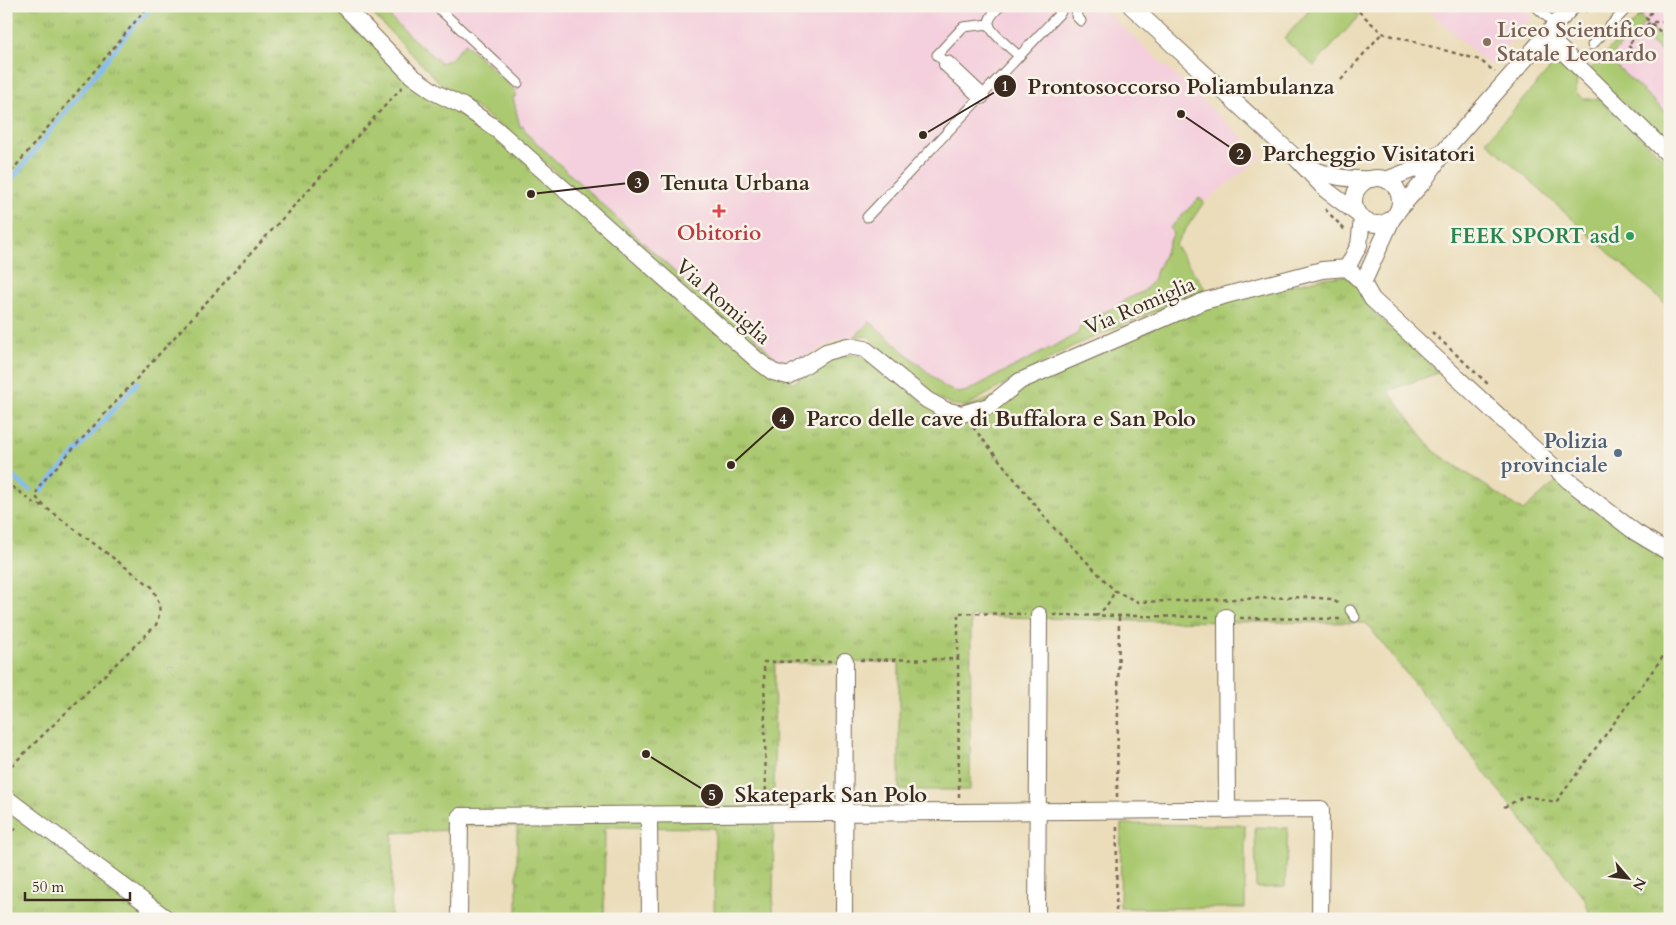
<svg xmlns="http://www.w3.org/2000/svg" width="1676" height="925" font-family="Cardo,serif">
<defs>
<pattern id="park-tufts" width="24" height="20" patternUnits="userSpaceOnUse" patternTransform="scale(1.25)"><rect width="24" height="20" fill="#aac970"/><path d="M3 7l-1-3M5 7V3M7 7l1-3M15 17l-1-3M17 17v-4M19 17l1-3" fill="none" stroke="#8ca35b"/></pattern>
</defs>
<rect width="100%" height="100%" fill="#f7f3e8"/>
<filter id="ink" filterUnits="userSpaceOnUse"><feTurbulence type="fractalNoise" baseFrequency=".02" numOctaves="2"/><feDisplacementMap in="SourceGraphic" scale="10" xChannelSelector="R" yChannelSelector="G"/><feConvolveMatrix kernelMatrix="1 2 1 2 8 2 1 2 1" color-interpolation-filters="sRGB"/></filter>
<filter id="wash" filterUnits="userSpaceOnUse"><feTurbulence type="fractalNoise" baseFrequency=".0096" numOctaves="4" result="noise"/><feDisplacementMap in="SourceGraphic" scale="20" xChannelSelector="R" yChannelSelector="G"/><feGaussianBlur stdDeviation="1.12" result="paint"/><feColorMatrix in="noise" values="0 0 0 0 0 0 0 0 0 0 0 0 0 0 0 0 0 1.4 0 .05"/><feComposite in="paint" operator="in"/></filter>
<g filter="url(#wash)">
<rect width="100%" height="100%" fill="#ebddba"/>
<g fill="#f4cfdd">
<polygon points="365,6 1075,6 1066,17 1071,21 1086,6 1100,6 1263,156 1204,202 1175,245 1206,290 1073,346 966,406 929,394 868,336 840,338 783,369 529,148 470,103 441,84"/>
<polygon points="1423,6 1521,6 1532,17 1490,66"/>
<polygon points="1649,6 1670,6 1670,147 1589,71"/>
</g>
<g fill="#aac970" stroke="#727a47">
<polygon points="365,6 380,6 405,32 441,63 451,59 465,43 515,90 517,96 513,97 520,127 523,126 527,134 696,292 703,295 714,294 774,357 787,367 783,369 777,365 705,306 529,148 470,103 441,84"/>
<polygon points="1313,6 1348,6 1359,16 1314,66 1284,39"/>
<polygon points="1649,6 1651,6 1641,17 1646,22 1628,42 1626,40 1614,53 1621,60 1616,66 1670,116 1670,147 1589,71"/>
<polygon points="1649,26 1670,45 1670,60 1644,36 1634,46 1632,44"/>
<polygon points="1556,62 1561,63 1577,77 1576,92 1583,99 1599,99 1670,164 1670,308 1486,141"/>
<polygon points="1200,197 1204,202 1175,245 1206,290 1073,346 966,406 953,405 929,394 868,336 854,337 870,322 946,388 959,393 967,391 1077,334 1083,321 1118,306 1123,301 1144,291 1153,280 1173,234 1170,228"/>
<polygon points="1121,824 1245,825 1245,908 1120,908"/>
<polygon points="1255,827 1288,828 1285,887 1256,888"/>
</g>
<path fill="url(#park-tufts)" stroke="#727a47" d="M6 6H336L793 383C817 368 831 350 861 356L942 416 1025 386 1205 305 1323 278 1345 276 1359 287 1371 310 1440 372 1388 391 1434 451 1523 511 1558 480 1670 561V919H1591L1585 899 1366 623 1136 621 971 616 970 790H899V662L775 663 773 919H714L715 828 605 827 604 919H517V826H460L452 827 451 830 393 833 391 919H6Z"/>
<g fill="none" stroke-linecap="round" stroke-linejoin="round">
<g stroke="#83bbf3" stroke-width="4.5">
<polyline points="6,187 131,29 153,6"/>
<polyline points="6,472 30,490"/>
<polyline points="41,491 138,382"/>
</g>
</g>
</g>
<g filter="url(#ink)">
<g fill="none" stroke-linecap="round" stroke-linejoin="round">
<defs>
<g id="lane">
<polyline points="436,6 518,83"/>
<path d="M1000 6C996 11 989 16 989 23 989 32 1012 49 1019 56"/>
<polyline points="1078,6 1076,16 1081,21"/>
<polyline points="1535,6 1555,24"/>
<polyline points="1592,45 1629,6"/>
<polyline points="947,64 937,55 963,27 989,24"/>
<polyline points="867,217 1061,12"/>
<polyline points="1350,610 1355,617"/>
</g>
<g id="street">
<polyline points="344,6 412,76 436,93 463,106 495,128 757,360 773,372 788,376 826,352 848,346 865,349 927,400 945,410 962,414 989,406 1020,381 1204,301 1322,270 1347,268 1363,283 1372,299 1569,481 1635,532 1670,553"/>
<polyline points="1131,6 1298,160 1326,190 1358,214"/>
<polyline points="1546,35 1670,156"/>
<polyline points="947,64 981,96"/>
<path d="M1306 165C1326 177 1348 180 1372 179"/>
<circle cx="1377" cy="201" r="23"/>
<polyline points="1386,180 1417,168 1439,154"/>
<polyline points="1399,209 1424,181 1445,150 1572,6"/>
<polyline points="1347,268 1359,245 1362,219"/>
<polyline points="1363,283 1393,217"/>
<polyline points="1226,617 1227,810"/>
<polyline points="6,798 167,919"/>
<polyline points="649,814 650,919"/>
<polyline points="459,919 460,816 1321,809 1320,919"/>
<polyline points="844,919 845,661"/>
<polyline points="1037,919 1039,615"/>
</g>
</defs>
<use href="#lane" stroke="#796955" stroke-width="11"/>
<use href="#street" stroke="#796955" stroke-width="18"/>
<g stroke="#796955" stroke-width="2.5" stroke-dasharray="4 4" stroke-linecap="butt">
<polyline points="1353,6 1382,33 1480,60 1495,72"/>
<polyline points="1657,6 1646,18 1670,41"/>
<polyline points="1586,12 1591,6"/>
<polyline points="1631,49 1628,45 1650,22 1670,22"/>
<polyline points="1341,80 1382,33"/>
<polyline points="6,178 148,6"/>
<polyline points="1325,209 1345,230"/>
<polyline points="1432,332 1488,384"/>
<polyline points="973,427 1051,525 1115,591 1138,602 1305,597 1331,599 1341,605"/>
<polyline points="6,482 34,503 43,506"/>
<polyline points="1053,615 1212,617"/>
<polyline points="1096,616 1106,607 1115,591"/>
<polyline points="1240,618 1342,619"/>
<polyline points="958,659 958,613 1025,614"/>
<polyline points="860,660 958,659 959,798"/>
<path d="M6 771 156 625C162 608 160 603 152 587L45 507 35 496 40 485 403 86"/>
<polyline points="1117,797 1119,616"/>
<polyline points="766,799 764,662 832,661"/>
<polyline points="1504,807 1525,796 1556,802 1670,647"/>
<polyline points="6,845 18,824"/>
<polyline points="1116,919 1117,825"/>
</g>
<use href="#lane" stroke="#fff" stroke-width="9"/>
<use href="#street" stroke="#fff" stroke-width="16"/>
</g>
</g>
<circle fill="#8d6e63" stroke="#f7f3e8" stroke-width="2" cx="1487" cy="42" r="5"/>
<path fill="#e0444e" stroke="#f7f3e8" stroke-width="2" d="M716.5 203.5h5v5h5v5h-5v5h-5v-5h-5v-5h5z"/>
<circle fill="#2e9e5b" stroke="#f7f3e8" stroke-width="2" cx="1630" cy="236" r="5"/>
<circle fill="#5c6f8a" stroke="#f7f3e8" stroke-width="2" cx="1618" cy="453" r="5"/>
<g text-anchor="middle" dominant-baseline="central" stroke-width="5" stroke-linejoin="round" paint-order="stroke">
<g font-size="21" font-weight="bold" fill="#785e54" stroke="#f7f3e8" text-anchor="start">
<text x="1497" y="30">Liceo Scientifico<tspan x="1497" dy="24">Statale Leonardo</tspan></text>
</g>
<g font-size="21" font-weight="bold" fill="#be3a42" stroke="#f7f3e8">
<text x="719" y="233">Obitorio</text>
</g>
<g font-size="21" font-weight="bold" fill="#27864d" stroke="#f7f3e8" text-anchor="end">
<text x="1620" y="236">FEEK SPORT asd</text>
</g>
<g font-size="21" fill="#3b2a1e" stroke="#f7f3e8">
<text transform="translate(723 302) rotate(41)">Via Romiglia</text>
<text transform="translate(1140 306) rotate(-23)">Via Romiglia</text>
</g>
<g font-size="21" font-weight="bold" fill="#4e5e75" stroke="#f7f3e8" text-anchor="end">
<text x="1608" y="441">Polizia<tspan x="1608" dy="24">provinciale</tspan></text>
</g>
</g>
<path fill="none" stroke="#3b2a1e" stroke-width="2" d="M923 135L1005 86M1181 114L1240 154M531 194L638 182M731 465L783 418M646 754L712 795"/>
<g fill="#3b2a1e" stroke="#f7f3e8" stroke-width="2">
<circle cx="923" cy="135" r="5"/>
<circle cx="1181" cy="114" r="5"/>
<circle cx="531" cy="194" r="5"/>
<circle cx="731" cy="465" r="5"/>
<circle cx="646" cy="754" r="5"/>
<circle cx="1005" cy="86" r="12"/>
<circle cx="1240" cy="154" r="12"/>
<circle cx="638" cy="182" r="12"/>
<circle cx="783" cy="418" r="12"/>
<circle cx="712" cy="795" r="12"/>
</g>
<g font-size="15" text-anchor="middle" font-weight="bold" fill="#fff">
<text x="1005" y="91">1</text>
<text x="1240" y="159">2</text>
<text x="638" y="188">3</text>
<text x="783" y="424">4</text>
<text x="712" y="800">5</text>
</g>
<g font-size="22" text-anchor="middle" font-weight="bold" fill="#3b2a1e" stroke="#f7f3e8" stroke-width="5" stroke-linejoin="round" paint-order="stroke">
<text x="1181" y="94">Prontosoccorso Poliambulanza</text>
<text x="1369" y="161">Parcheggio Visitatori</text>
<text x="735" y="190">Tenuta Urbana</text>
<text x="1001" y="426">Parco delle cave di Buffalora e San Polo</text>
<text x="831" y="802">Skatepark San Polo</text>
</g>
<rect width="1676" height="925" fill="none" stroke="#f7f3e8" stroke-width="25"/>
<g transform="translate(1628 878) rotate(118)" stroke="#f7f3e8" stroke-width="4" paint-order="stroke">
<path d="M0-4L9 19L0 12L-9 19Z" fill="#3b2a1e"/>
<text y="-8" font-size="14" font-weight="bold" text-anchor="middle" fill="#3b2a1e">N</text>
</g>
<path d="M25 892v8h105v-8" fill="none" stroke="#3b2a1e" stroke-width="2.5"/>
<text x="32" y="892" font-size="15" fill="#3b2a1e" stroke="#f7f3e8" stroke-width="4" paint-order="stroke">50 m</text>
</svg>
